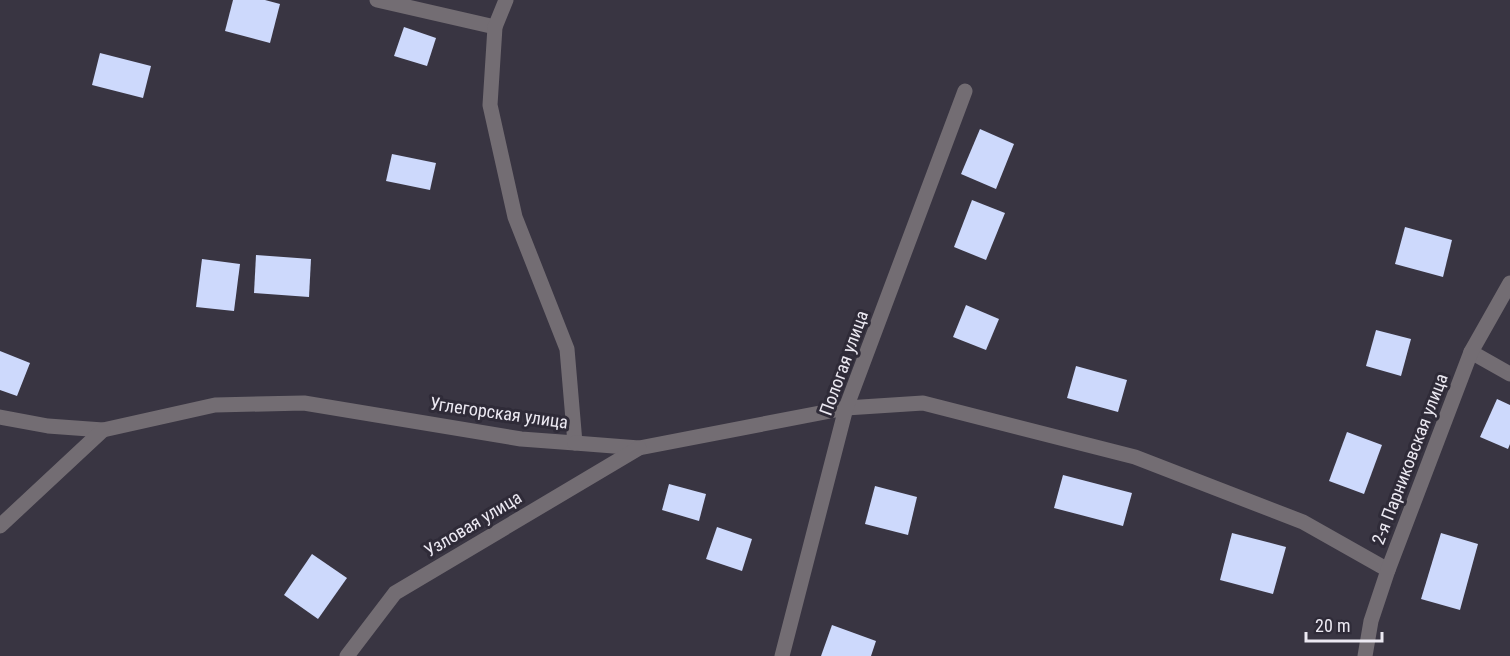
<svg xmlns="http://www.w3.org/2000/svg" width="1510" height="656" font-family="'Roboto Condensed',sans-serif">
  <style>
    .building { fill: #cdd9fc }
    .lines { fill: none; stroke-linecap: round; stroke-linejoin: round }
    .minor { stroke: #736d73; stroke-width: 15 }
    .labels { text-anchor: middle; stroke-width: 6; stroke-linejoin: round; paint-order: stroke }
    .street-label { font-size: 18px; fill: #ece9f2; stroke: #2f2b38 }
  </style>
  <rect width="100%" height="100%" fill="#393542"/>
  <g class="building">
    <path d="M233 0H265L280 4 270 43 225 31Z"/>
    <path d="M404 27 436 38 427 66 394 56Z"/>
    <path d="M100 53 151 66 143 98 92 85Z"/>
    <path d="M980 129 1014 144 996 189 961 174Z"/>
    <path d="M392 154 436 163 430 190 386 181Z"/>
    <path d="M972 200 1005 213 986 260 954 247Z"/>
    <path d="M1405 227 1452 240 1443 277 1395 264Z"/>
    <path d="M256 255 311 259 309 297 254 293Z"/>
    <path d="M202 259 240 264 234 311 196 307Z"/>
    <path d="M966 305 999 319 986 350 953 337Z"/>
    <path d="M1376 330 1411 339 1401 376 1366 366Z"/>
    <path d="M0 351 30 363 17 396 0 390Z"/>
    <path d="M1076 366 1127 380 1118 412 1067 398Z"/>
    <path d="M1497 399 1510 405V444L1508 449 1480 437Z"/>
    <path d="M1347 432 1382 445 1364 494 1329 481Z"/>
    <path d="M1063 475 1132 493 1123 526 1054 508Z"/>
    <path d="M669 484 706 494 699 521 662 510Z"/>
    <path d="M875 486 917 497 908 535 865 524Z"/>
    <path d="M717 527 752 539 742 571 706 559Z"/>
    <path d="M1232 533 1286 547 1273 594 1220 580Z"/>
    <path d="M1441 533 1478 544 1460 610 1421 599Z"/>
    <path d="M312 554 347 578 318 619 284 595Z"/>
    <path d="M832 625 876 641 871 656H821Z"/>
  </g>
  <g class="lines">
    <g class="minor">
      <path d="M377 0 495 27"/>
      <path d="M1471 352 1510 374"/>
      <path d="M0 417 48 426 103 430 215 405 304 403 521 439 575 443 567 349 515 217 490 105 495 27 506 0"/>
      <path d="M575 443 639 448 846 408 923 403 1135 457 1303 522 1388 570"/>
      <path d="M0 526 103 430"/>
      <path d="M347 656 395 593 639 448"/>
      <path d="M782 656 846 408 965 91"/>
      <path d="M1365 656 1371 621 1388 570 1471 352 1510 283"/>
    </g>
  </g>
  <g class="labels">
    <g class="street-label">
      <text transform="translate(844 363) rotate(-70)" y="6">Пологая улица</text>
      <text transform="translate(499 413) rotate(8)" y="6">Углегорская улица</text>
      <text transform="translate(1410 459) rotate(-69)" y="6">2-я Парниковская улица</text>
      <text transform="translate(473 524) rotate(-31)" y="6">Узловая улица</text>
    </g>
  </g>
  <path d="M1306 632v9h76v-9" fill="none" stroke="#ece9f2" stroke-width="3"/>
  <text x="1315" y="632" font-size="18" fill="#ece9f2" stroke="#2f2b38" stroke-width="4.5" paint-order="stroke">20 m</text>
</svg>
